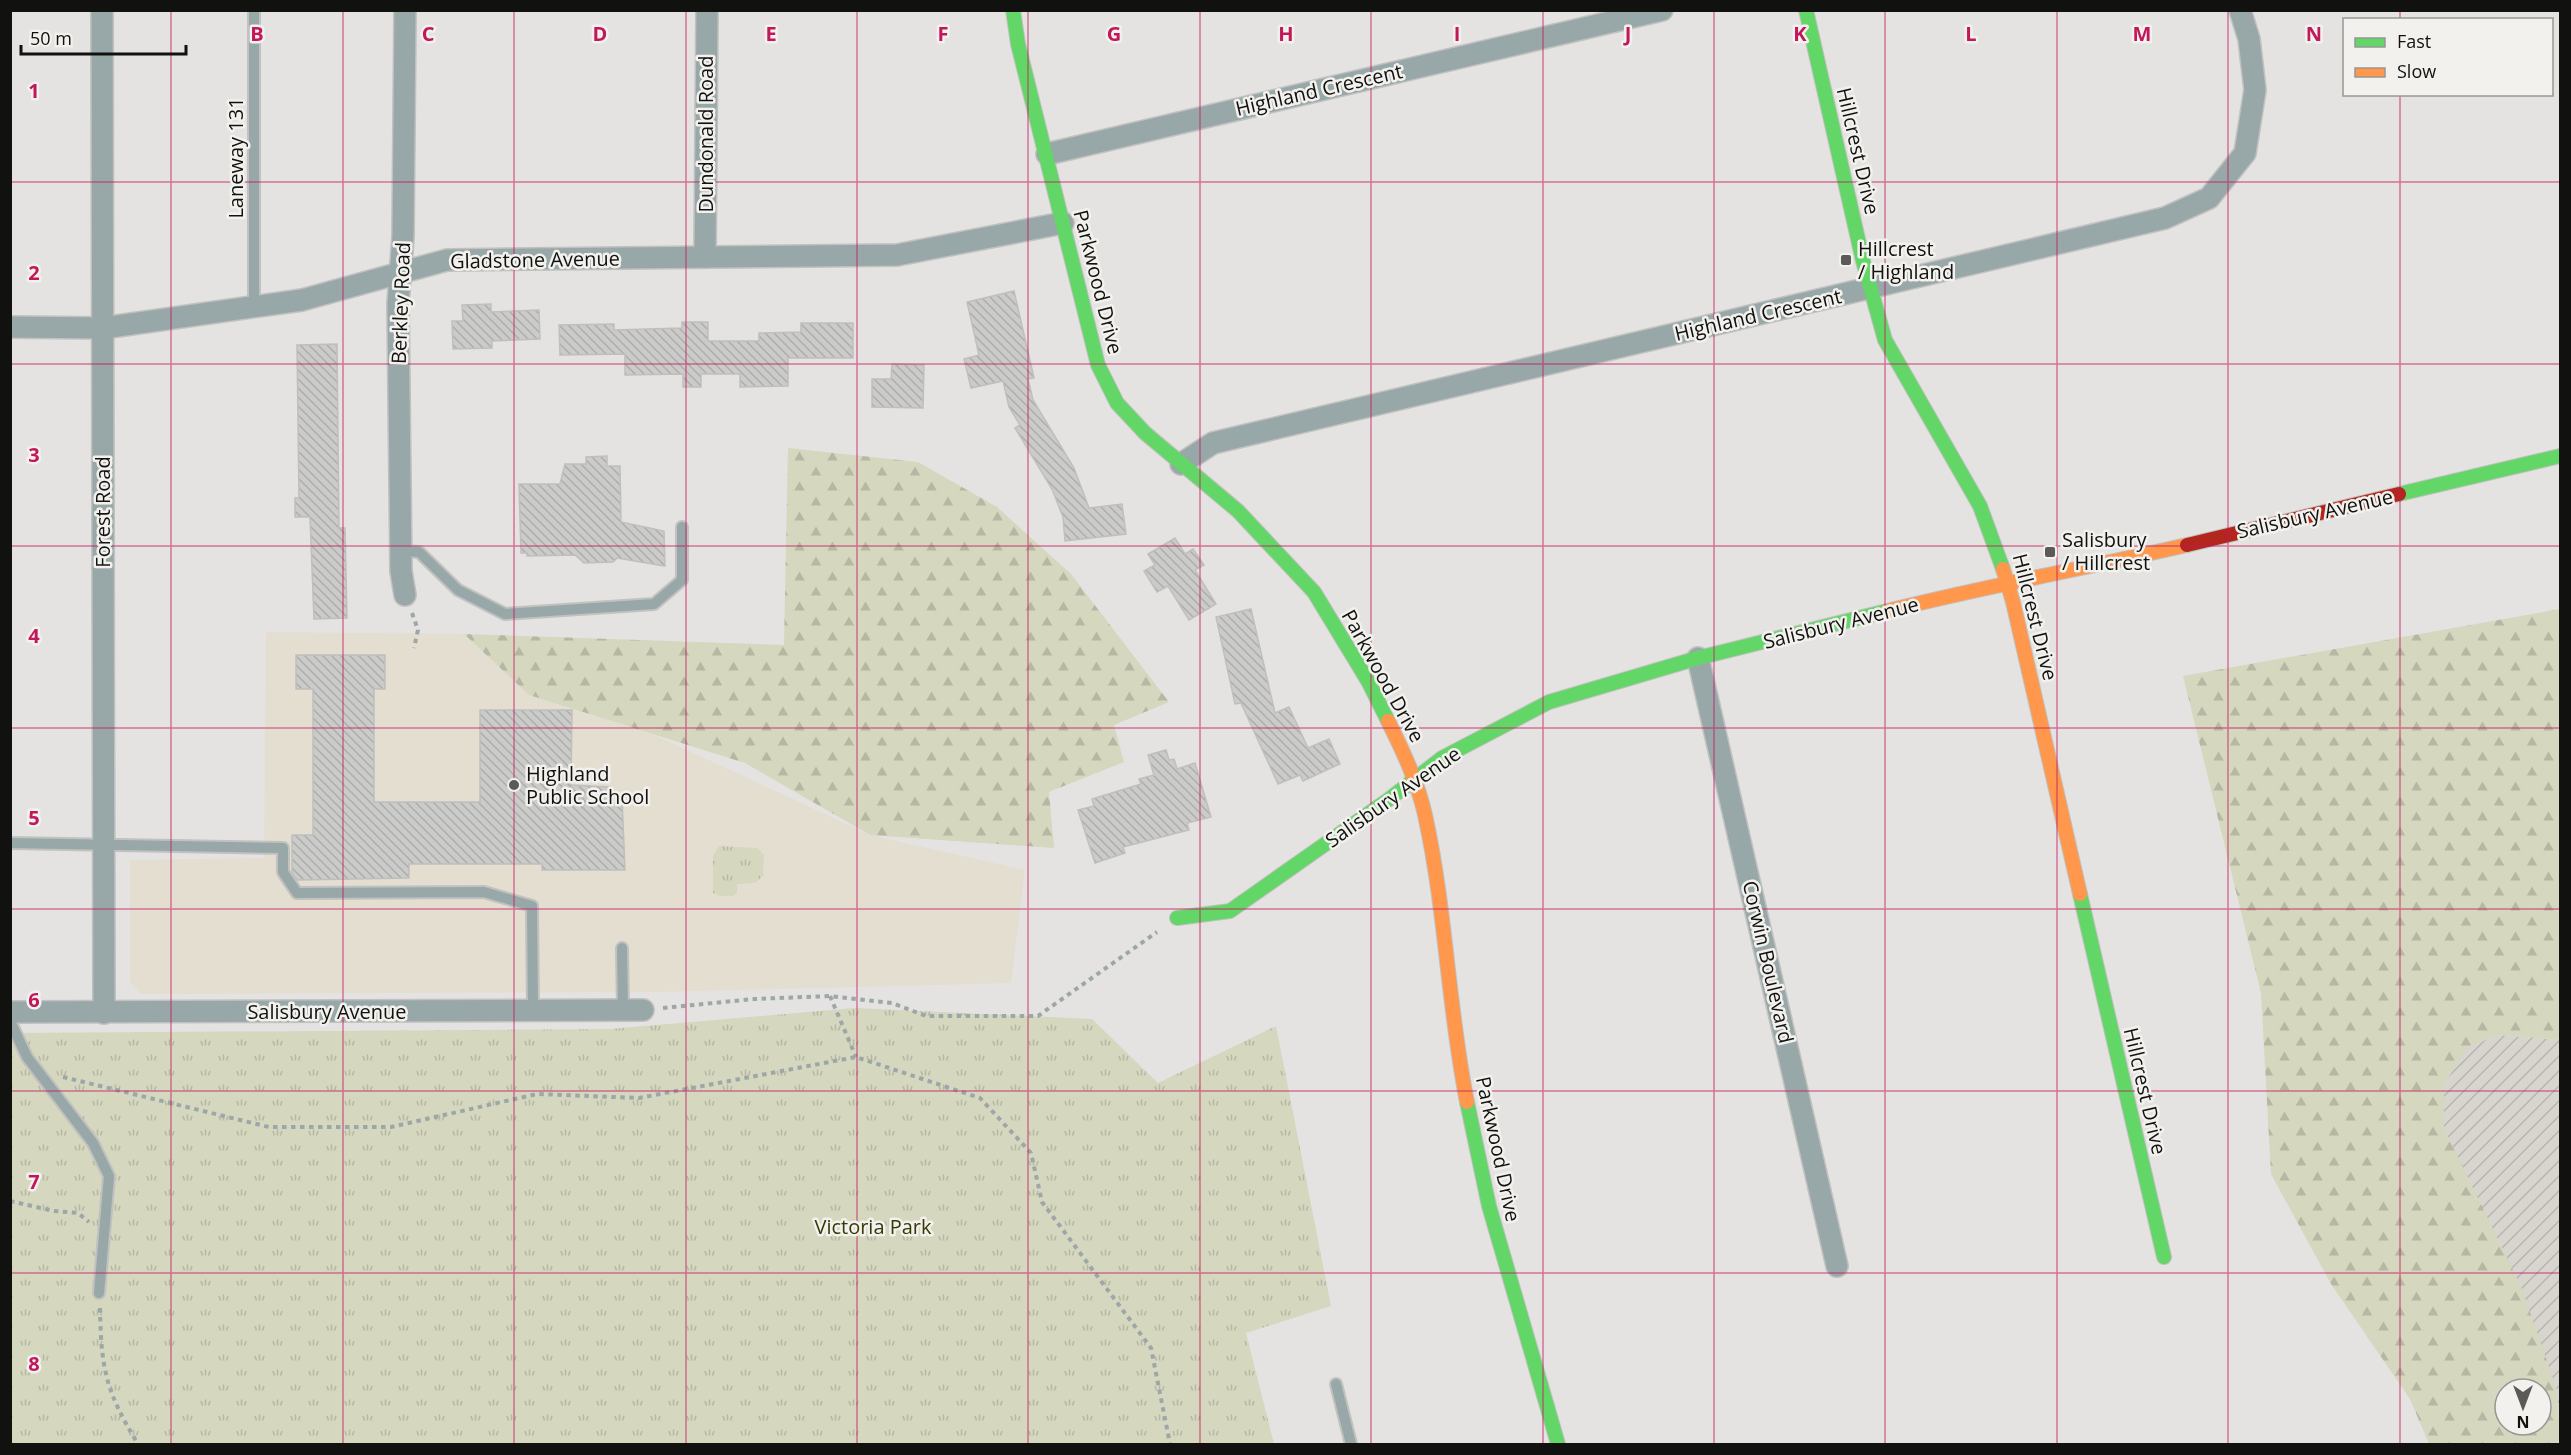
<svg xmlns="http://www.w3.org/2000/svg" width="2571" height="1455" font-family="'Open Sans',sans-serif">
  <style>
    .industrial { fill: url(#industrial-furrows) }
    .education { fill: #e4ded1 }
    .forest { fill: url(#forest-firs); fill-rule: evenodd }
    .park { fill: url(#park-tufts) }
    .building { fill: url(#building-back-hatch); stroke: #c0bfbe; stroke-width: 1.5 }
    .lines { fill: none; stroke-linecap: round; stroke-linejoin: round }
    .lane-casing { stroke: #c1c1c0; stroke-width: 14 }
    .street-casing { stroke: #c1c1c0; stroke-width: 24 }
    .fast-casing { stroke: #c1c1c0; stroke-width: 16 }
    .slow-casing { stroke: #c1c1c0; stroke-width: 16 }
    .jam-casing { stroke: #c1c1c0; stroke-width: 16 }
    .path { stroke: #9ea7a8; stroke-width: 4; stroke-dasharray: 4.5 4.5; stroke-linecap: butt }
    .lane { stroke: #98a7a8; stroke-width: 10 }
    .street { stroke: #98a7a8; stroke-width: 21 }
    .fast { stroke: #63d668; stroke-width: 14 }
    .slow { stroke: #ff974d; stroke-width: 14 }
    .jam { stroke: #b3261e; stroke-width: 14 }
    .grid { fill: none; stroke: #c2185b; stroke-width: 1.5; stroke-opacity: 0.55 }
    .poi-dot { fill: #5b5a58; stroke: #f2f1ed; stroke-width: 2 }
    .labels { text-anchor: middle; stroke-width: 5; stroke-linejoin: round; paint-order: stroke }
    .street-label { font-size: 20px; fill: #11110f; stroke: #f2f1ed }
    .poi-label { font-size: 20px; fill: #11110f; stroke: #f2f1ed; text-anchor: start }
    .park-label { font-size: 20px; fill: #383a05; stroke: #f2f1ed }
    .grid-label { font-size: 20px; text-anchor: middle; font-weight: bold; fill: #c2185b; stroke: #f2f1ed; stroke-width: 5; stroke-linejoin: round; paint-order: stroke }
  </style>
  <defs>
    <pattern id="industrial-furrows" width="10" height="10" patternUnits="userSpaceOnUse" patternTransform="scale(1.5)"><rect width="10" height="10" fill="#d8d4ce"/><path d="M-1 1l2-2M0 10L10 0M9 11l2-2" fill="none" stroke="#b8b5b0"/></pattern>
    <pattern id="forest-firs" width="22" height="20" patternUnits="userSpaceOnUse" patternTransform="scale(1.5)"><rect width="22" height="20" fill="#d5d7bf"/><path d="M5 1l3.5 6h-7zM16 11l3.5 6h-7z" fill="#b6b8a3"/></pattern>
    <pattern id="park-tufts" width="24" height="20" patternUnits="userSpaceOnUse" patternTransform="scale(1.5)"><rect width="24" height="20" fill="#d5d7bf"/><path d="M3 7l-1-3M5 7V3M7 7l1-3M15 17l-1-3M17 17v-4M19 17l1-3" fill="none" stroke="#b6b8a3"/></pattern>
    <pattern id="building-back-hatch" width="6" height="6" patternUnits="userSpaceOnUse" patternTransform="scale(1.5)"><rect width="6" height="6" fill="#cbcbc9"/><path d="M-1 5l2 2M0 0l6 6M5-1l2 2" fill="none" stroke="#adadab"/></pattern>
  </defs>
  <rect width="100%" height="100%" fill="#e4e3e1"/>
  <path class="industrial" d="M2499 1035 2560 1040V1428L2556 1387 2444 1128V1085L2466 1047Z"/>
  <path class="education" d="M266 632 464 634 529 695 655 735 870 835 1025 870 1011 983 662 992 142 994 130 982V860L264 858Z"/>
  <g class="forest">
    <path d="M788 448 918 462 997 507 1071 574 1169 702 1114 725 1124 762 1049 792 1054 848 870 835 745 763 529 695 464 634 784 645Z"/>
    <path d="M2560 609V1040L2499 1035 2467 1047 2444 1085V1128L2522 1289 2556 1387 2560 1428 2558 1444H2429L2410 1399 2331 1284 2271 1174 2261 993 2183 676ZM2505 1389H2541V1425H2505Z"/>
  </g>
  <g class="park">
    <path d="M719 846 757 848 764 855 763 876 755 883 737 884V893L733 896H720L713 893V856Z"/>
    <path d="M854 1008 1092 1019 1158 1083 1276 1026 1331 1306 1246 1333 1274 1444H11V1033L610 1029Z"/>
  </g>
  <g class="building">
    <path d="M1014 291 1034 378 1028 379 1033 400 1074 468 1089 508 1122 504 1126 534 1065 541 1063 517 1052 489 1015 428 1020 425 1009 407 1003 381 971 388 964 359 979 355 967 302Z"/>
    <path d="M491 304V312L539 310 540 339 492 341V348L453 349 452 321H463L462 305Z"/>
    <path d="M682 322H708V341H759V333L801 332V323H853V358H788V386L740 387V374H701V387H683V374L625 375V354L560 355 559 325 614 324V330L682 328Z"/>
    <path d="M337 344 339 528H345L347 618 314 619 310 517H295V498H299L297 345Z"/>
    <path d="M892 364 924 365 923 408 872 407V379H891Z"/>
    <path d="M607 456V466H620L621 522 664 531 665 566 617 558 613 562 584 563 575 555 527 556V553H521L519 484H560L565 464H586V457Z"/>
    <path d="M1175 538 1185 554 1193 549 1204 565 1195 570 1216 604 1189 620 1168 586 1157 592 1144 571 1155 565 1148 554Z"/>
    <path d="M1251 609 1275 713 1289 707 1308 748 1329 739 1340 764 1303 781 1300 775 1278 784 1241 703 1235 704 1216 617Z"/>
    <path d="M296 655H385V689H374V802H480V710H572L571 785 610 787 622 798 625 870H542V864H409V878L297 880 292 873V835H313V689H296Z"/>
    <path d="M1166 750 1169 760 1174 759 1177 769 1195 763 1211 817 1187 823 1189 830 1123 847 1125 853 1095 863 1078 810 1094 806 1092 799 1141 784 1139 779 1154 775 1148 755Z"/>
  </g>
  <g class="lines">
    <defs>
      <g id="lane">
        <path d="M254 10V306"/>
        <path d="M401 551 419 552 458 590 505 614 654 604 682 580V527"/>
        <path d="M10 843 283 848V872L297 893 484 892 532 906 533 1011"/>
        <path d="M622 948 623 1011"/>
        <path d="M10 1021 27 1057 93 1143 109 1176 99 1293"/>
        <path d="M1336 1384 1351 1444"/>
      </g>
      <g id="street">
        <path d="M102 10 104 1013"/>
        <path d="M405 10 403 236 398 304 401 571 405 595"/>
        <path d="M1047 154 1662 10"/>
        <path d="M705 257 707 10"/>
        <path d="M10 327 103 328 302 300 447 260 897 255 1063 223"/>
        <path d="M1181 464 1213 443 2165 218 2209 198 2245 153 2255 90 2249 39 2240 10"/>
        <path d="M1698 658 1837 1266"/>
        <path d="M10 1012 643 1010"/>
      </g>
      <g id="fast">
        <path d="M1013 10 1018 44 1098 365 1117 403 1145 433 1238 511 1314 592 1368 681 1388 721"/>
        <path d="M1806 10 1863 261 1885 340 1980 506 2003 569"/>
        <path d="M2399 494 2560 456"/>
        <path d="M2080 894 2164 1257"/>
        <path d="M1177 918 1230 911 1388 800 1442 758 1549 702 1698 658 1887 611"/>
        <path d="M1467 1102 1489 1206 1558 1444"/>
      </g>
      <g id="slow">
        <path d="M2003 569 2013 602 2080 894"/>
        <path d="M1887 611C1986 586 2087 568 2187 545"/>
        <path d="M1388 721C1403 751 1418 783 1425 815 1446 910 1448 1008 1467 1102"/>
      </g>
      <path id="jam" d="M2187 545 2399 494"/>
    </defs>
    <use href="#lane" class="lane-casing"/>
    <use href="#street" class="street-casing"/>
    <use href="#fast" class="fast-casing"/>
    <use href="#slow" class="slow-casing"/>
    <use href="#jam" class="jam-casing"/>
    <g class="path">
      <path d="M412 613 418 630 414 648"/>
      <path d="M830 996 856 1057"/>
      <path d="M663 1008 754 999 830 996 892 1003 926 1016H1038L1157 932"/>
      <path d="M63 1077 269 1127H391L537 1094 639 1098 856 1057 980 1098 1031 1153 1042 1202 1151 1348 1170 1444"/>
      <path d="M10 1201 54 1211 78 1213 89 1222"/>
      <path d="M100 1308C101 1369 106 1392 138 1444"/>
    </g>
    <use href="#lane" class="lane"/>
    <use href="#street" class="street"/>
    <use href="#fast" class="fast"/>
    <use href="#slow" class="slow"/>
    <use href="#jam" class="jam"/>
  </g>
  <path class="grid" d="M171 10V1444M343 10V1444M514 10V1444M686 10V1444M857 10V1444M1028 10V1444M1200 10V1444M1371 10V1444M1543 10V1444M1714 10V1444M1885 10V1444M2057 10V1444M2228 10V1444M2400 10V20M2400 94V1444M10 182H2560M10 364H2560M10 546H2560M10 728H2560M10 909H2560M10 1091H2560M10 1273H2560"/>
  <g class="poi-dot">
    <rect x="1840" y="254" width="12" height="12" rx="3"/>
    <rect x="2044" y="546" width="12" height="12" rx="3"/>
    <circle cx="514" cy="785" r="6"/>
  </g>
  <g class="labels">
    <g class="street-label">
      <text transform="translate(1319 90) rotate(-13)" y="7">Highland Crescent</text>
      <text transform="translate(706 134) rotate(-90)" y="7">Dundonald Road</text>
      <text transform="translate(1858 151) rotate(77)" y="7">Hillcrest Drive</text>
      <text transform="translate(236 158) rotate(-90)" y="7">Laneway 131</text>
      <text transform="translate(535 260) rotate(-1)" y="7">Gladstone Avenue</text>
      <text transform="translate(1098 282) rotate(76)" y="7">Parkwood Drive</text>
      <text transform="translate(401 303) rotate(-88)" y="7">Berkley Road</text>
      <text transform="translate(1758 315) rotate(-13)" y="7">Highland Crescent</text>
      <text transform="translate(103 512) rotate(-90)" y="7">Forest Road</text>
      <text transform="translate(2315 514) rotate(-13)" y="7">Salisbury Avenue</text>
      <text transform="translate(2035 617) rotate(76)" y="7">Hillcrest Drive</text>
      <text transform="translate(1841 623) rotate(-14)" y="7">Salisbury Avenue</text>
      <text transform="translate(1383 676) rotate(61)" y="7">Parkwood Drive</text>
      <text transform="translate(1393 797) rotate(-35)" y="7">Salisbury Avenue</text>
      <text transform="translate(1768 962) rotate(77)" y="7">Corwin Boulevard</text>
      <text x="327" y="1019">Salisbury Avenue</text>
      <text transform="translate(2145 1091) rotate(77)" y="7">Hillcrest Drive</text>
      <text transform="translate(1498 1149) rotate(78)" y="7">Parkwood Drive</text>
    </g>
    <g class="poi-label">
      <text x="1858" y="256">Hillcrest<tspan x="1858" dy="23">/ Highland</tspan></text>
      <text x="2062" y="547">Salisbury<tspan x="2062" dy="23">/ Hillcrest</tspan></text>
      <text x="526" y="781">Highland<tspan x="526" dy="23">Public School</tspan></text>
    </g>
    <g class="park-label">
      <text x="873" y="1234">Victoria Park</text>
    </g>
  </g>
  <g class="grid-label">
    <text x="257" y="41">B</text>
    <text x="428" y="41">C</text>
    <text x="600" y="41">D</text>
    <text x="771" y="41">E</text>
    <text x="943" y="41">F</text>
    <text x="1114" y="41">G</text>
    <text x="1286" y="41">H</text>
    <text x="1457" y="41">I</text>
    <text x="1628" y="41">J</text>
    <text x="1800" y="41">K</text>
    <text x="1971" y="41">L</text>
    <text x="2142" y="41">M</text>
    <text x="2314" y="41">N</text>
    <text x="34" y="98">1</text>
    <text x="34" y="280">2</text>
    <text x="34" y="462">3</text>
    <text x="34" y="643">4</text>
    <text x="34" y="825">5</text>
    <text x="34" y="1007">6</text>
    <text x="34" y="1189">7</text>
    <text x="34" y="1371">8</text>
  </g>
  <rect width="2571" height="1455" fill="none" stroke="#11110f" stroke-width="24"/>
  <rect x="2343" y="18" width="210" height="78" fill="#f2f1ed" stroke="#989794" stroke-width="1.5"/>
  <rect x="2355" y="38" width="30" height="9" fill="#63d668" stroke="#989794" stroke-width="1.5"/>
  <text x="2397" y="48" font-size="18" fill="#11110f">Fast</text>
  <rect x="2355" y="68" width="30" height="9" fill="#ff974d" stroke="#989794" stroke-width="1.5"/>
  <text x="2397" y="78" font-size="18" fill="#11110f">Slow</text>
  <g transform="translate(2523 1407) rotate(180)"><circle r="28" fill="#f2f1ed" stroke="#989794" stroke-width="1.5"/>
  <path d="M0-4.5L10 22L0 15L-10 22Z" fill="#5b5a58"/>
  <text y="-9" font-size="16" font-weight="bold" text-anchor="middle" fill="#11110f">N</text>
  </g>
  <path d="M21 45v9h165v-9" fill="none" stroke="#11110f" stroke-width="3"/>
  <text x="30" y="45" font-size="18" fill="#11110f" stroke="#f2f1ed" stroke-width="4.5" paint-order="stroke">50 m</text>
</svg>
